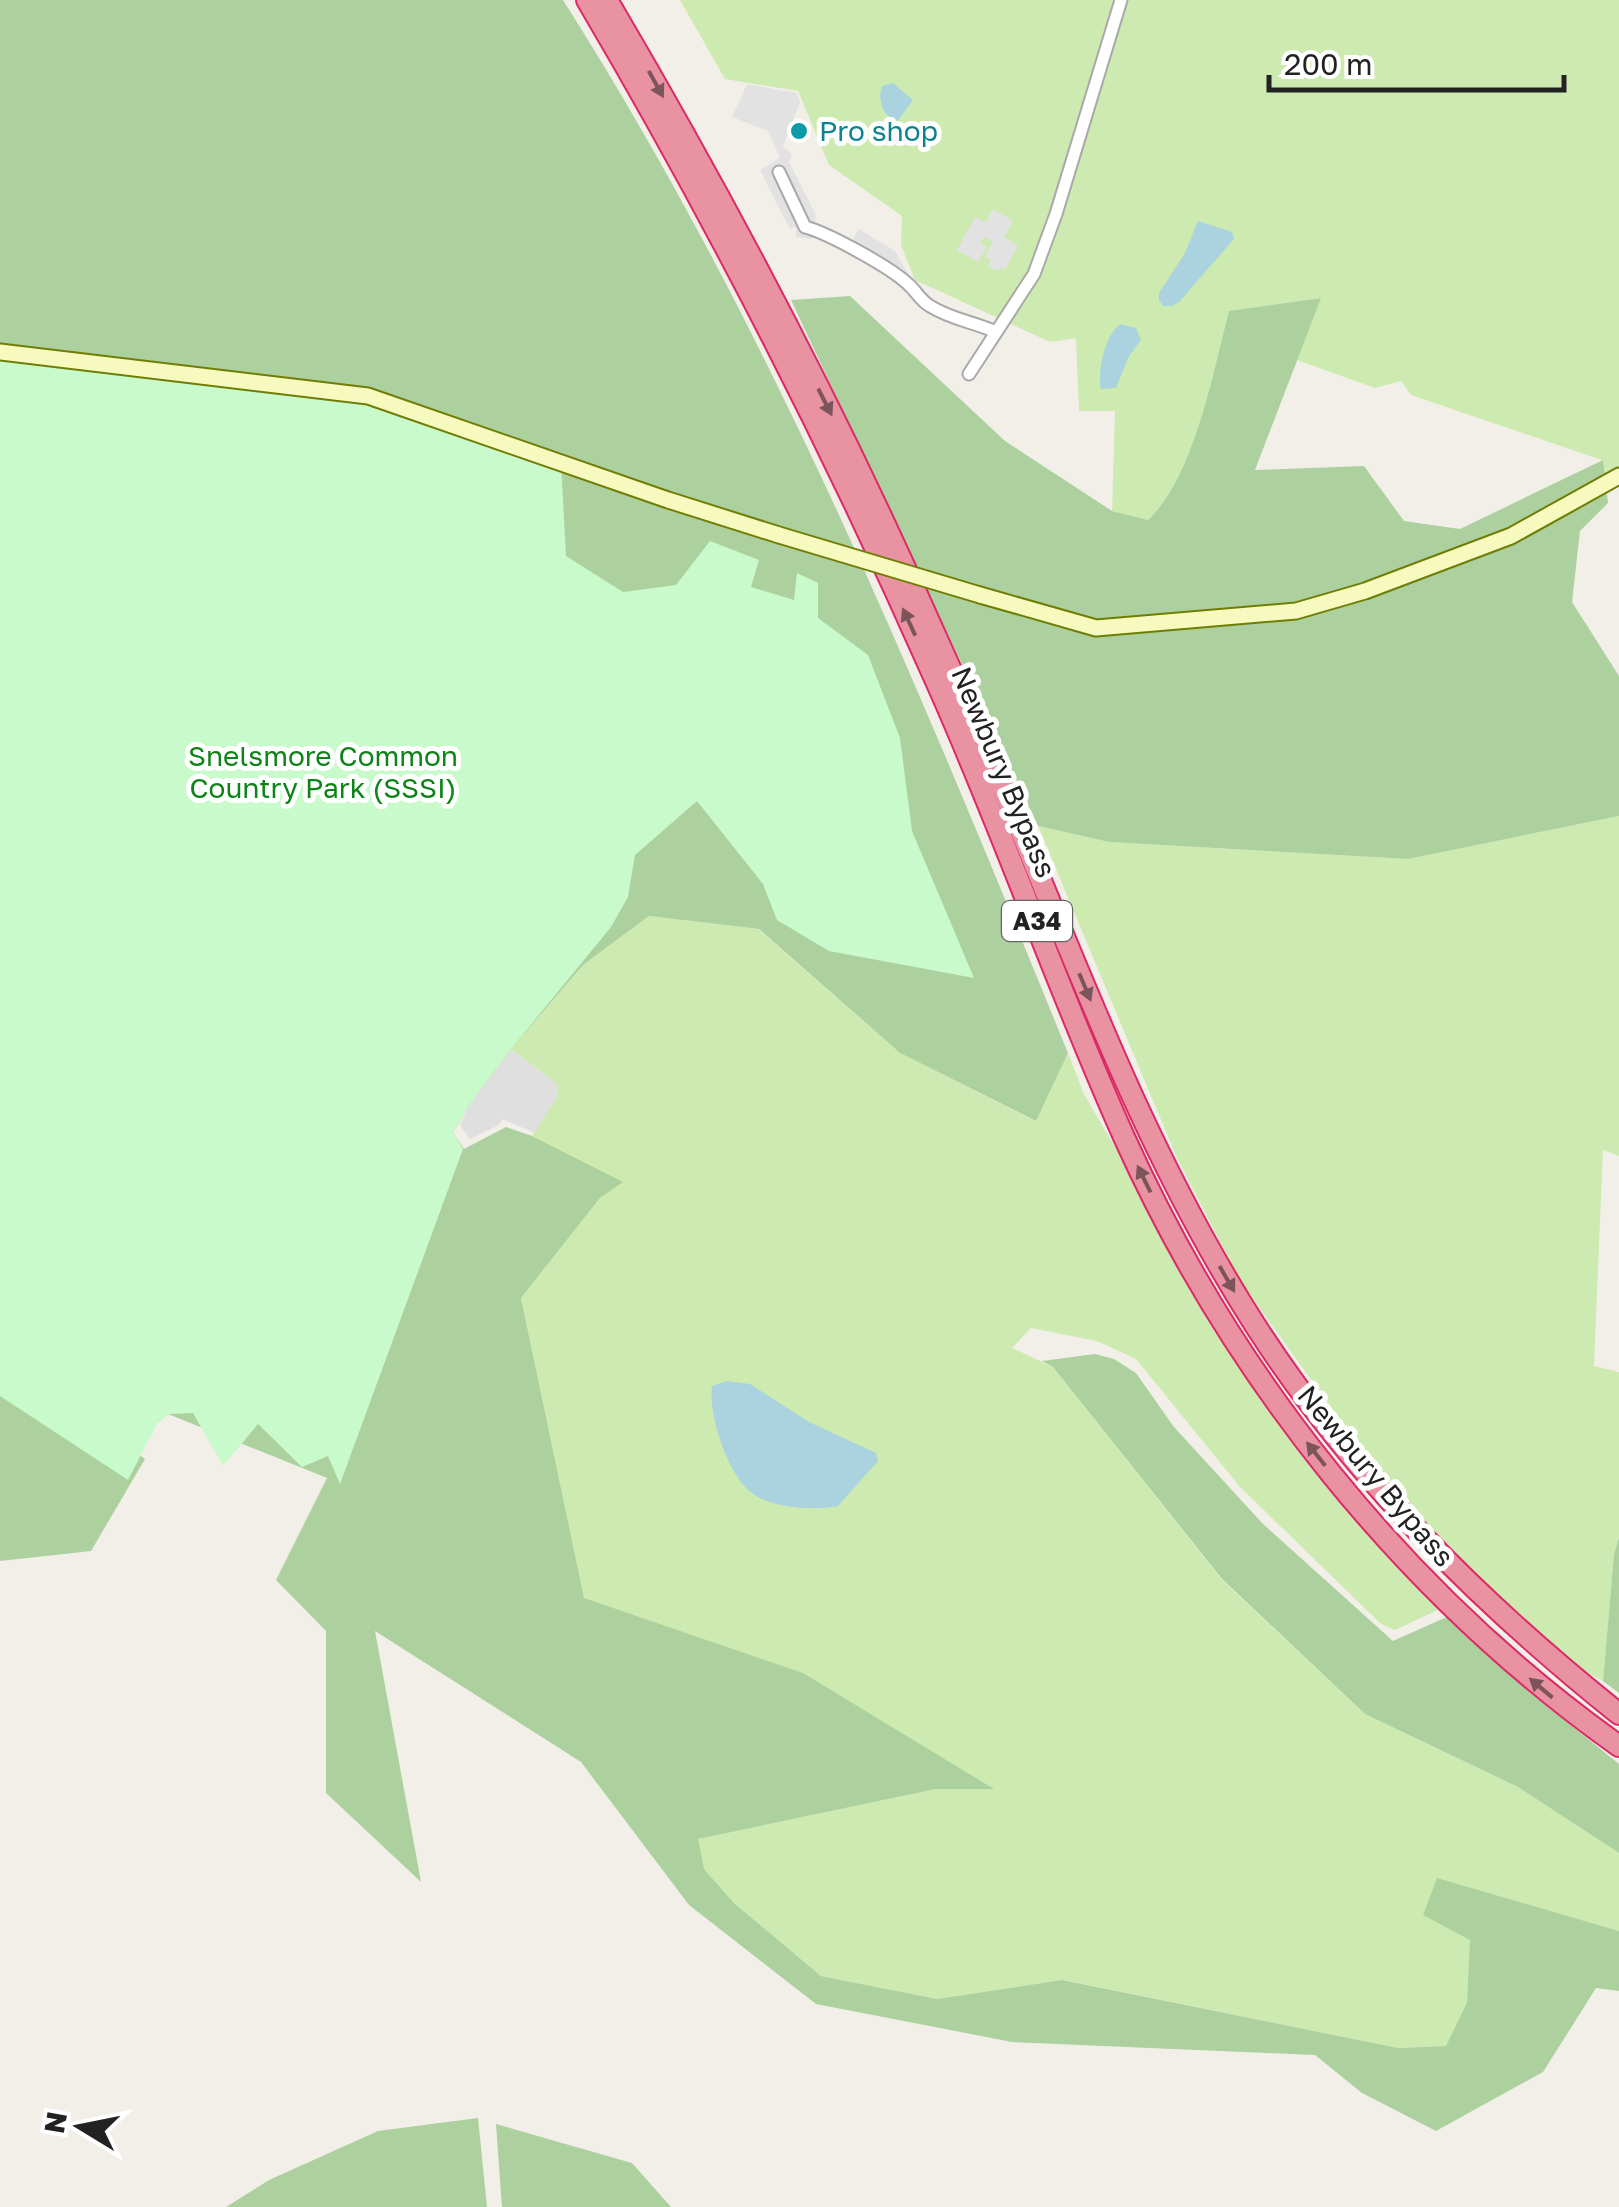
<svg xmlns="http://www.w3.org/2000/svg" width="1619" height="2207" font-family="'Golos Text',sans-serif">
  <style>
    .residential { fill: #e0dfdf }
    .grass { fill: #cdebb0 }
    .forest { fill: #add19e }
    .park { fill: #c8facc }
    .parking { fill: #e2e2e2 }
    .water { fill: #aad3df }
    .lines { fill: none; stroke-linecap: round; stroke-linejoin: round }
    .street-casing { stroke: #a9a9a9; stroke-width: 15 }
    .secondary-casing { stroke: #707d05; stroke-width: 19 }
    .highway-casing { stroke: #dc2a67; stroke-width: 24 }
    .street { stroke: #fff; stroke-width: 11 }
    .secondary { stroke: #f7fabf; stroke-width: 15 }
    .highway { stroke: #e892a2; stroke-width: 20 }
    .secondary-bridge-casing { stroke: #707d05; stroke-width: 19; stroke-linecap: butt }
    .secondary-bridge { stroke: #f7fabf; stroke-width: 15 }
    .oneway { fill: #7b545c }
    .culture-dot { fill: #0f9aa8; stroke: #fff; stroke-width: 4 }
    .labels { text-anchor: middle; stroke-width: 10; stroke-linejoin: round; paint-order: stroke }
    .shield { fill: #fff; stroke: #646464; stroke-width: 2.5 }
    .shield-label { font-size: 25px; font-weight: bold; fill: #222 }
    .culture-label { font-size: 28px; fill: #0d838f; stroke: #fff; text-anchor: start }
    .park-label { font-size: 28px; fill: #0c8416; stroke: #fff }
    .street-label { font-size: 28px; fill: #222; stroke: #fff }
  </style>
  <rect width="100%" height="100%" fill="#f2efe9"/>
  <path class="residential" d="M511 1049 557 1084 558 1096 535 1133 502 1119 499 1125 470 1139 460 1125 469 1105Z"/>
  <g class="grass">
    <path d="M680 0H1619V476L1603 483 1602 460 1411 395 1401 381 1375 388 1297 360 1320 298 1229 312C1213 372 1194 477 1148 520L1112 511 1115 411H1079L1076 338 1050 342 915 280 901 245 902 216 829 165 798 91 725 79Z"/>
    <path d="M1619 816V1156L1603 1150 1594 1366 1619 1372V1537L1614 1554 1603 1681 1582 1670 1489 1586 1381 1477 1241 1282 1177 1158 1038 826 1109 842 1408 859Z"/>
    <path d="M649 916 758 929 900 1053 1035 1121 1068 1053 1084 1094 1129 1171 1200 1308 1293 1443 1442 1608 1395 1630 1381 1624 1240 1487 1136 1359 1097 1341 1031 1328 1012 1348 1053 1367 1222 1580 1365 1714 1518 1787 1619 1853V1931L1437 1879 1471 1940 1467 2002 1446 2046 1398 2048 1063 1980 937 1999 821 1976 735 1904 704 1869 697 1839 936 1789 992 1788 584 1599 521 1298 600 1198 622 1182 532 1136 558 1096 557 1084 511 1049 583 965Z"/>
  </g>
  <g class="forest">
    <path d="M0 0H563C773 330 921 693 1068 1053L1036 1121 900 1053 759 929 649 916 583 965 511 1049 469 1105 453 1133 464 1149 506 1127 532 1136 623 1182 600 1198 521 1298 584 1598 803 1673 994 1789H936L698 1839 704 1869 735 1904 821 1976 937 1999 1062 1980 1398 2048 1446 2046 1467 2002 1470 1940 1423 1915 1437 1878 1619 1931V1991L1596 1988 1543 2072 1436 2131 1362 2093 1315 2055 1012 2042 816 2004 689 1905 581 1762 375 1631 421 1882 326 1793V1631L276 1580 327 1478 168 1414 145 1433 0 457Z"/>
    <path d="M850 296 1005 441 1112 511 1148 520C1194 477 1213 372 1229 311L1321 298 1255 470 1364 466 1404 521 1460 529 1603 460 1608 503 1580 531 1572 602 1619 676V816L1408 859 1109 842 1038 826 791 300Z"/>
    <path d="M0 1354 145 1459 91 1551 0 1561Z"/>
    <path d="M1095 1354 1114 1359 1136 1373 1174 1427 1263 1524 1393 1641 1449 1616 1513 1678 1619 1764V1853L1518 1787 1365 1714 1222 1579 1053 1367 1042 1361Z"/>
    <path d="M1619 1537V1693L1603 1681 1614 1554Z"/>
    <path d="M478 2118 487 2207H226L269 2180 378 2131Z"/>
    <path d="M496 2124 632 2163 671 2207H502Z"/>
  </g>
  <path class="park" d="M0 352 340 391 561 463 566 556 623 592 676 585 710 541 759 560 751 587 794 600 797 573 818 583V618L868 655 900 738 912 831 974 978 829 951 777 920 763 884 697 801 635 855 628 897 611 927 511 1049 469 1105 453 1133 463 1149 340 1484 328 1456 302 1467 258 1424 223 1466 193 1413 168 1414 158 1422 128 1480 0 1396Z"/>
  <g class="parking">
    <path d="M747 84 797 93 800 102 783 147 792 154 789 162 816 215 813 239 796 237V227L790 229 760 170 780 158 768 131 732 117Z"/>
    <path d="M993 209 1013 221 1004 237 1018 246 1005 269 1001 267 998 271 988 266 991 260 985 256 993 242 985 237 980 243 987 247 978 262 957 250 975 217 986 222Z"/>
    <path d="M859 229 895 251 910 277 902 283 848 250Z"/>
  </g>
  <g class="water">
    <path d="M893 83 913 100 898 121C883 118 877 99 882 86Z"/>
    <path d="M1198 221 1232 232 1234 239 1179 302 1172 306H1163L1159 300V293L1185 253Z"/>
    <path d="M1120 324 1136 328 1141 340 1129 356 1116 388 1101 389C1097 371 1105 335 1120 324Z"/>
    <path d="M727 1381 750 1384 809 1422 876 1453 878 1461 838 1506C814 1511 773 1508 753 1494 728 1476 708 1415 712 1386Z"/>
  </g>
  <g class="lines">
    <defs>
      <g id="street">
        <path d="M779 172 805 227C828 233 890 267 908 284 916 291 921 301 930 306 950 319 974 322 996 332"/>
        <path d="M969 374 1034 274 1056 214 1121 0"/>
      </g>
      <g id="secondary">
        <path d="M0 352 368 396 668 500 779 535"/>
        <path d="M980 595 1096 628 1296 611 1365 591 1511 536 1619 476"/>
      </g>
      <g id="highway">
        <path d="M587 0C716 219 832 446 935 679 1003 830 1056 986 1124 1137 1232 1377 1404 1593 1619 1746"/>
        <path d="M607 0C725 200 834 407 928 619 963 696 997 773 1029 851 1095 1013 1160 1177 1255 1325 1352 1476 1479 1602 1619 1714"/>
      </g>
    </defs>
    <use href="#street" class="street-casing"/>
    <use href="#secondary" class="secondary-casing"/>
    <use href="#highway" class="highway-casing"/>
    <use href="#street" class="street"/>
    <use href="#secondary" class="secondary"/>
    <use href="#highway" class="highway"/>
    <defs>
      <path id="secondary-bridge" d="M779 535 980 595"/>
    </defs>
    <use href="#secondary-bridge" class="secondary-bridge-casing"/>
    <use href="#secondary-bridge" class="secondary-bridge"/>
  </g>
  <defs><path id="oneway-solid" d="M-6-.8H1V-3.2L6.5 0L1 3.2V.8H-6Z" transform="scale(2.5)"/></defs>
  <g class="oneway">
    <use href="#oneway-solid" transform="translate(656 84) rotate(61)"/>
    <use href="#oneway-solid" transform="translate(825 402) rotate(63)"/>
    <use href="#oneway-solid" transform="translate(909 622) rotate(-115)"/>
    <use href="#oneway-solid" transform="translate(1085 987) rotate(67)"/>
    <use href="#oneway-solid" transform="translate(1144 1179) rotate(-116)"/>
    <use href="#oneway-solid" transform="translate(1227 1279) rotate(60)"/>
    <use href="#oneway-solid" transform="translate(1316 1454) rotate(-128)"/>
    <use href="#oneway-solid" transform="translate(1541 1688) rotate(-140)"/>
  </g>
  <circle class="culture-dot" cx="799" cy="131" r="10"/>
  <g class="labels">
    <rect class="shield" x="1002" y="901" width="70" height="40" rx="8"/>
    <g class="shield-label">
      <text x="1037" y="930">A34</text>
    </g>
    <g class="culture-label">
      <text x="819" y="141">Pro shop</text>
    </g>
    <g class="park-label">
      <text x="323" y="766">Snelsmore Common<tspan x="323" dy="32">Country Park (SSSI)</tspan></text>
    </g>
    <g class="street-label">
      <text transform="translate(1004 772) rotate(67)" y="10">Newbury Bypass</text>
      <text transform="translate(1376 1476) rotate(50)" y="10">Newbury Bypass</text>
    </g>
  </g>
  <g transform="translate(80 2127) rotate(280)" stroke="#ffffff" stroke-width="8" paint-order="stroke">
  <path d="M0-8L18 38L0 25L-18 38Z" fill="#222222"/>
  <text y="-15" font-size="28" font-weight="bold" text-anchor="middle" fill="#222222">N</text>
  </g>
  <path d="M1269 75v15h295v-15" fill="none" stroke="#222222" stroke-width="5"/>
  <text x="1284" y="75" font-size="30" fill="#222222" stroke="#ffffff" stroke-width="8" paint-order="stroke">200 m</text>
</svg>
